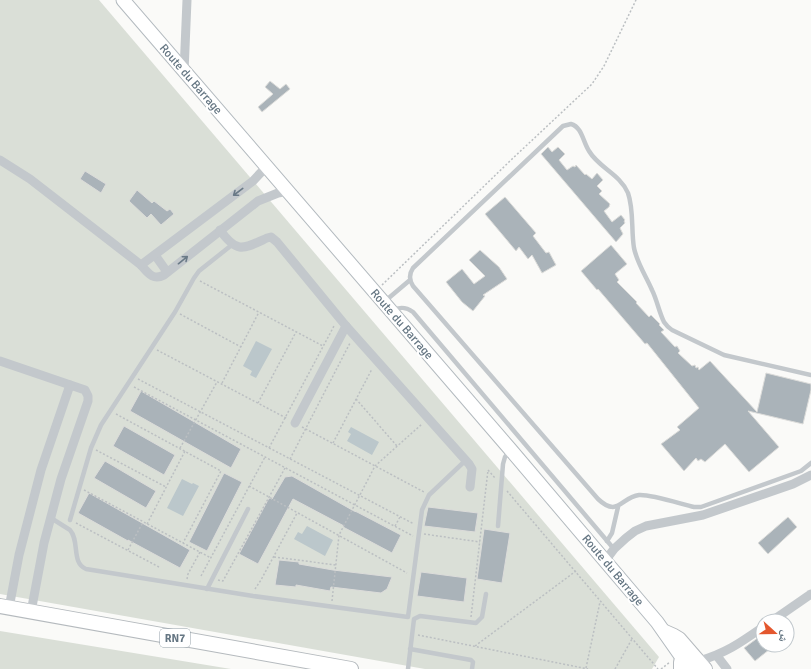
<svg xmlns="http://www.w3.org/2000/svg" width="811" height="669" font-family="Signika,'Noto Naskh Arabic',sans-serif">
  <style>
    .green { fill: #dadfd7 }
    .water { fill: #bbc7cb }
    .building { fill: #aab3b9; stroke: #dcdcda }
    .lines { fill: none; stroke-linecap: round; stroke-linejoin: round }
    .secondary-casing { stroke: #b3babf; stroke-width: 15 }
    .primary-casing { stroke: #b5babe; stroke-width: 16 }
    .path { stroke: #bbbfc2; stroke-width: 1.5; stroke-dasharray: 2 2; stroke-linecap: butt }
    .service { stroke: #c3c8cc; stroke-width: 4.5 }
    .minor { stroke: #c3c8cc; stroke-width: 9 }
    .secondary { stroke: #fff; stroke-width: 13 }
    .primary { stroke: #fff; stroke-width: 14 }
    .oneway { stroke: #6a7a87 }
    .labels { text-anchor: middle; stroke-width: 4; stroke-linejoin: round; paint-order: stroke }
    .shield { fill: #fff; stroke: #939fa8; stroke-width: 1 }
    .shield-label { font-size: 11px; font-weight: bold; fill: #657683 }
    .street-label { font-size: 12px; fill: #657683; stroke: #fff }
  </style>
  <rect width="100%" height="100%" fill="#fafaf8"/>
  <g class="green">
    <path d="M0 0H99L659 657 652 669H425L0 594Z"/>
    <path d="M0 631 231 669H0Z"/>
  </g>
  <g class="water">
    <path d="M256 341 272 349 256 378 250 375 252 371 243 366Z"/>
    <path d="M351 427 379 442 372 455 347 441 351 434 348 432Z"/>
    <path d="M182 479 192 484 193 483 199 486 183 516 167 508Z"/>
    <path d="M307 526 333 540 325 556 294 539 298 532 302 534Z"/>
  </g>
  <g class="building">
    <path d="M270 81 280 89 286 84 290 89 262 112 258 107 273 94 265 87Z"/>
    <path d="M548 147 552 152 558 147 565 154 559 160 567 170 573 166 575 167 576 165 585 175 586 174 592 179 597 173 603 180 597 186 602 191 599 194 610 204 609 207 604 211 612 222 621 215 625 220 624 221 625 223 620 228 623 234 616 242 541 154Z"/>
    <path d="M85 171 106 184 101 193 80 179Z"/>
    <path d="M137 190 152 203 154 201 167 211 170 209 174 214 161 225 151 214 147 218 129 201Z"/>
    <path d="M505 197 536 233 533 236 546 253 549 252 556 265 542 273 532 255 528 259 519 247 516 251 485 214Z"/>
    <path d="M611 245 627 264 615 274 619 280 617 282 637 302 636 303 649 317 651 315 660 324 659 325 664 330 661 332 675 347 677 346 680 351 678 353 692 366 695 365 696 368 698 367 699 370 710 361 757 412 766 373 811 384V390L803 424 748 411 779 447 749 472 725 444 705 462 701 459 698 461 696 458 684 471 661 444 680 430 677 427 699 408 647 343 645 344 598 289 597 290 581 271Z"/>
    <path d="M480 250 499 267 507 279 483 295 485 296 473 311 462 302 446 282 462 269 474 284 485 276 469 260Z"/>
    <path d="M141 391 241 449 231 468 130 411Z"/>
    <path d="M124 426 175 455 164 475 113 446Z"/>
    <path d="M105 461 156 491 146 508 94 478Z"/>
    <path d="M224 473 242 482 207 551 189 542Z"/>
    <path d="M292 476 354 511 357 512 401 535 392 553 343 527 344 526 293 499 258 564 239 554 269 498 272 499 285 477Z"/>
    <path d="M89 493 190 550 180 568 128 540V541L78 513Z"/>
    <path d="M428 507 478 513 475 532 424 526Z"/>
    <path d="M788 517 797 527 768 554 758 543Z"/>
    <path d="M484 529 510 533 502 583 477 579Z"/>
    <path d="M279 560 299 562V564L333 570 392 577 387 589 381 593 331 587 330 591 296 585V587L275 585Z"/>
    <path d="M421 572 467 578 464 602 417 596Z"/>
    <path d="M763 634V645H775L755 661 744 648Z"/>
  </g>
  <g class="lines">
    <defs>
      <path id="secondary" d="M123 0 510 449 657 622 690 669"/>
      <g id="primary">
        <path d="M0 606 351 669"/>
        <path d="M665 632 674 636 679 639 705 669"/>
        <path d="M681 669V662"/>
      </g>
    </defs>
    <use href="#secondary" class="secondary-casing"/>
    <use href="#primary" class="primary-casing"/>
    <g class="path">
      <path d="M200 281 323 346"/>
      <path d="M382 285 511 160 592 84 604 66 636 0"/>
      <path d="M180 314 241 347"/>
      <path d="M157 350 288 419"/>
      <path d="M138 379 414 524"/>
      <path d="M222 383 259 312"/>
      <path d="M134 387 413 536"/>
      <path d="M356 399 397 446"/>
      <path d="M258 403 296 332"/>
      <path d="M116 414 221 471 183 543"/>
      <path d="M302 427 424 492"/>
      <path d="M333 443 372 369"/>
      <path d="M180 448 217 382"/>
      <path d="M269 448 334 326"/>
      <path d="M96 450 166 487"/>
      <path d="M290 459 350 343"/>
      <path d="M249 486 407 573"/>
      <path d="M84 490 211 558"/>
      <path d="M507 491 658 669"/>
      <path d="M76 523 159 567"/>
      <path d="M147 524 185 451"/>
      <path d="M395 526 400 517"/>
      <path d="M424 534 480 542"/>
      <path d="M128 550 143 522"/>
      <path d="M274 557 336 565"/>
      <path d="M201 576 265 457"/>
      <path d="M187 579 188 574 200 552"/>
      <path d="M218 580 223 581 285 468"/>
      <path d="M255 589 261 580 297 513"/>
      <path d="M332 601 339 535 375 466 422 424"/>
      <path d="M471 617 488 470 495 478"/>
      <path d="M418 635 588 669"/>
      <path d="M475 646 576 571"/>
      <path d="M586 668 600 602"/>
      <path d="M615 669 632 639"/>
      <path d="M661 669 670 662"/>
    </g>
    <g class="service">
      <path d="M384 302 410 280"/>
      <path d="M392 311C400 306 406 307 413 312L614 549"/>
      <path d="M811 375 724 355 672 330C669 328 666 325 664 322 659 312 657 300 652 290 646 276 637 263 634 248 631 230 634 210 628 193 620 174 599 168 589 151 583 142 582 127 571 124L563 126 413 268C409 274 409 280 413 286L598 499C618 518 621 497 639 495 651 494 681 504 694 507H701L801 471 811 463"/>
      <path d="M51 518 70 530C80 541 71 563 86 569L253 596 408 617 422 510 429 495 466 460"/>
      <path d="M70 520 91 448 101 425 175 312 194 278 199 271 233 244"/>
      <path d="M498 526 503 464 505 457 510 450"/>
      <path d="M607 541 612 533 618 507"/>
      <path d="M207 589 248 509"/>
      <path d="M410 649 471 660 473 662 472 669"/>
      <path d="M408 669 414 619 420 616 476 623 482 617 486 594"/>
    </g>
    <g class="minor">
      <path d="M184 72 187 0"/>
      <path d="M0 160 30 179 141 265C148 273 153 281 164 275L258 201 278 193 288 191"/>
      <path d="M220 230C237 254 243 249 267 238L271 237 277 242 346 326 469 464 472 469 470 487"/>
      <path d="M155 255 167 272"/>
      <path d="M141 265 253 181 267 166"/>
      <path d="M0 361 85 390 88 396V401L61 479 44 543 31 612"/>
      <path d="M295 423 346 326"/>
      <path d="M605 561 614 549 626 538 635 531 646 526 703 515 793 484 811 475"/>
      <path d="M9 608 19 555 41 470 70 385"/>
      <path d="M772 621 811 594"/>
      <path d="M717 656 727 669"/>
      <path d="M699 661C726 653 740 643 763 627"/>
    </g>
    <use href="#secondary" class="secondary"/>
    <use href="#primary" class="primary"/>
  </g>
  <defs><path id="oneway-shaft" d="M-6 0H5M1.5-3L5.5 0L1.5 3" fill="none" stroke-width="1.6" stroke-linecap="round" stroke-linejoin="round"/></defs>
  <g class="oneway">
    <use href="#oneway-shaft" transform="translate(238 192) rotate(143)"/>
    <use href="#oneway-shaft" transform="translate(183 260) rotate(-39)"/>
  </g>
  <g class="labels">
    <rect class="shield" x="160" y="629" width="30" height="18" rx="3"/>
    <g class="shield-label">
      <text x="175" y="642">RN7</text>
    </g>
    <g class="street-label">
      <text transform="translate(191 79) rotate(49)" y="4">Route du Barrage</text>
      <text transform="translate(402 324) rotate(49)" y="4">Route du Barrage</text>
      <text transform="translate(613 570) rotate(50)" y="4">Route du Barrage</text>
    </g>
  </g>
  <g transform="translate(775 633) rotate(111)"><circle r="19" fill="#ffffff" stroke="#c1c8cd"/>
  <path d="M0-3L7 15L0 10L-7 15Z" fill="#e4572e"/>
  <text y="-6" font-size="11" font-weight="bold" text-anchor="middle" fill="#657683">ش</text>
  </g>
</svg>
